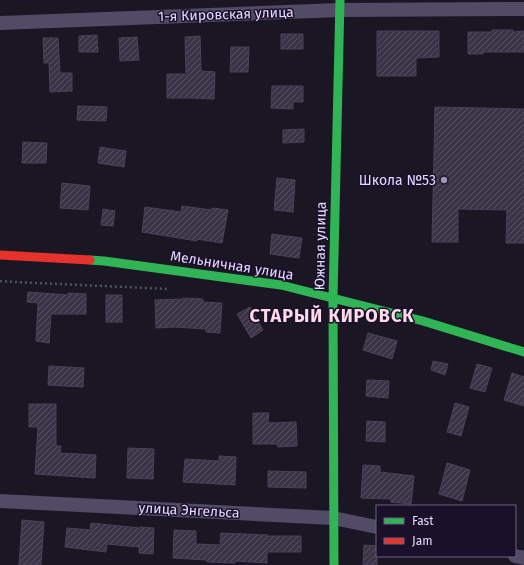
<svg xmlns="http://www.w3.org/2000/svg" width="524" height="565" font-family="'Fira Sans',sans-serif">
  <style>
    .building { fill: url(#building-hatch); stroke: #4a4158 }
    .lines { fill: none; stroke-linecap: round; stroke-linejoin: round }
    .path { stroke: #4d5466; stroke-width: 2.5; stroke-dasharray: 2 3; stroke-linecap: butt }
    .street { stroke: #514b65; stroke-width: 14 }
    .fast { stroke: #30b455; stroke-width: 9 }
    .jam { stroke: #e5322d; stroke-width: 9 }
    .poi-dot { fill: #9f95b2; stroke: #1a102a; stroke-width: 1.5 }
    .labels { text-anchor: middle; stroke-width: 3; stroke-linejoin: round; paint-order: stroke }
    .street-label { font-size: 14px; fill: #e6d9ff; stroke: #1a102a }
    .poi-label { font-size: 14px; fill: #e6d9ff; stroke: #1a102a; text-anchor: end }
    .district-label { font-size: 18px; font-weight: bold; letter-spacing: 1px; fill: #ffdbea; stroke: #1a102a }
  </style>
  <defs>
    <pattern id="building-hatch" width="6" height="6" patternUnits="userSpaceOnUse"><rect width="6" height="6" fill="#3b3446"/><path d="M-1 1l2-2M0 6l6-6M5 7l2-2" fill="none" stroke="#575162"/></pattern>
  </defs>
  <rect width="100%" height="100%" fill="#1b1624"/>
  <g class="building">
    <path d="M492 30H513V32L524 31V52H483V54H468V32H492Z"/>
    <path d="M377 31H439V57L416 58V76H377Z"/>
    <rect x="281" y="34" width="22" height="15"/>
    <path d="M97 35 98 52H79V36Z"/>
    <path d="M200 36 201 71 215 72 214 99 193 98H167V74H186L185 37Z"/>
    <path d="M137 37 139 60 120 61 119 38Z"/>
    <path d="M43 38H58L60 73H72V91L50 92 49 63H44Z"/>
    <path d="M231 47H249L248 72H230Z"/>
    <path d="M272 86H303V102H293V109L271 108Z"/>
    <path d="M78 106 107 107 106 121 77 120Z"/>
    <path d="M435 107 524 109V243H506L507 210 458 209V242H432Z"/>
    <path d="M304 129V142L283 143V130Z"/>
    <path d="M23 142 47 143 46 163H22Z"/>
    <path d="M100 147 126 151 124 167 98 163Z"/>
    <path d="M277 178 295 180 293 212 274 210Z"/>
    <path d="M62 183 90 186 88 210 60 208Z"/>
    <path d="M182 206 212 210V208L228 210 222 243 197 239V241L142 232 145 207 181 212Z"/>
    <path d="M103 209 115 211 113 226 101 225Z"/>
    <path d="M272 234 302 238 299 258 270 254Z"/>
    <path d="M28 292 68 295V293L86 294V314H51L49 343 36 341 38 303 27 302Z"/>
    <rect x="106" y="295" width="16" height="27"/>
    <path d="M183 298 203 299V302L222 303 220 333 206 332V329L175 327 156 328 155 300 183 299Z"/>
    <path d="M250 307 263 330 251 338 237 314Z"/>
    <path d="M368 333 397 341 392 359 363 350Z"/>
    <path d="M433 361 448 364 445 375 431 370Z"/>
    <path d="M477 364 492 368 485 392 470 388Z"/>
    <path d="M49 366 84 368 83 387 48 385Z"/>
    <path d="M512 373 524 377V406L504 400Z"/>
    <path d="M367 380 389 381 388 398 366 396Z"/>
    <path d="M455 403 469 407 461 436 447 432Z"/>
    <path d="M29 404H56V446H61L60 453 96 455 95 478 35 474 38 427H29Z"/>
    <path d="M253 413H269L268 423 296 422 297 446 278 447 277 444H253Z"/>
    <path d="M367 421 385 422V442L366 441Z"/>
    <path d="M128 448 154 449 153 479 127 478Z"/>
    <path d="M219 456 236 457 235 485 183 482 185 459 219 461Z"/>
    <path d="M447 463 470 470 462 501 439 494Z"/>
    <path d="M363 465 380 466V472L414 476 411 504 391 502V499L361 498Z"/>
    <path d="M268 471 306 472V488L268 487Z"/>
    <path d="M22 520 44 522 41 565H19Z"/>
    <path d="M91 523 140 528V527L154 528 153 554 139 553V547L107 544 106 552 65 547 67 528 90 530Z"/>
    <path d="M174 530 196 531V544L220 545 221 533 268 535V536H301V552H267V563L235 561V563L207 562V560L173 558Z"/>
    <path d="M364 545 377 546V565H363Z"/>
  </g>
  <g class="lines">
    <path class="path" d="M0 281 15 282 169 289"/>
    <g class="street">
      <path d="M0 23 340 10 524 9"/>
      <path d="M0 501 333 518 377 527"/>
      <path d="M515 556 524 558"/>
    </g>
    <g class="fast">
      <path d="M90 260 104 261 281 285 423 321 524 352"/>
      <path d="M333 298 340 0"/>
      <path d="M333 298 334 565"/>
    </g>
    <path class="jam" d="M0 255 90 260"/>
  </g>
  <circle class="poi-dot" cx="444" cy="180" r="4"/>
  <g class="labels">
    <g class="street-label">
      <text transform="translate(226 14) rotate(-2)" y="5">1-я Кировская улица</text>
      <text transform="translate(320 246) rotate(-89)" y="5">Южная улица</text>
      <text transform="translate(232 265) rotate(9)" y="5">Мельничная улица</text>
      <text transform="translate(189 510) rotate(3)" y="5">улица Энгельса</text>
    </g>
    <g class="poi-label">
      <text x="436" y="185">Школа №53</text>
    </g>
    <g class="district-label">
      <text x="332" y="322">СТАРЫЙ КИРОВСК</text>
    </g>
  </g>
  <rect x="376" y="505" width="140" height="52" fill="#1a102a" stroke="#6c607f"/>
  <rect x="384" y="518" width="20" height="6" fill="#30b455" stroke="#6c607f"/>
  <text x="412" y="525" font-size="12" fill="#e6d9ff">Fast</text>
  <rect x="384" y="538" width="20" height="6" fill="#e5322d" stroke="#6c607f"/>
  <text x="412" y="545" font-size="12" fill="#e6d9ff">Jam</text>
</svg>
